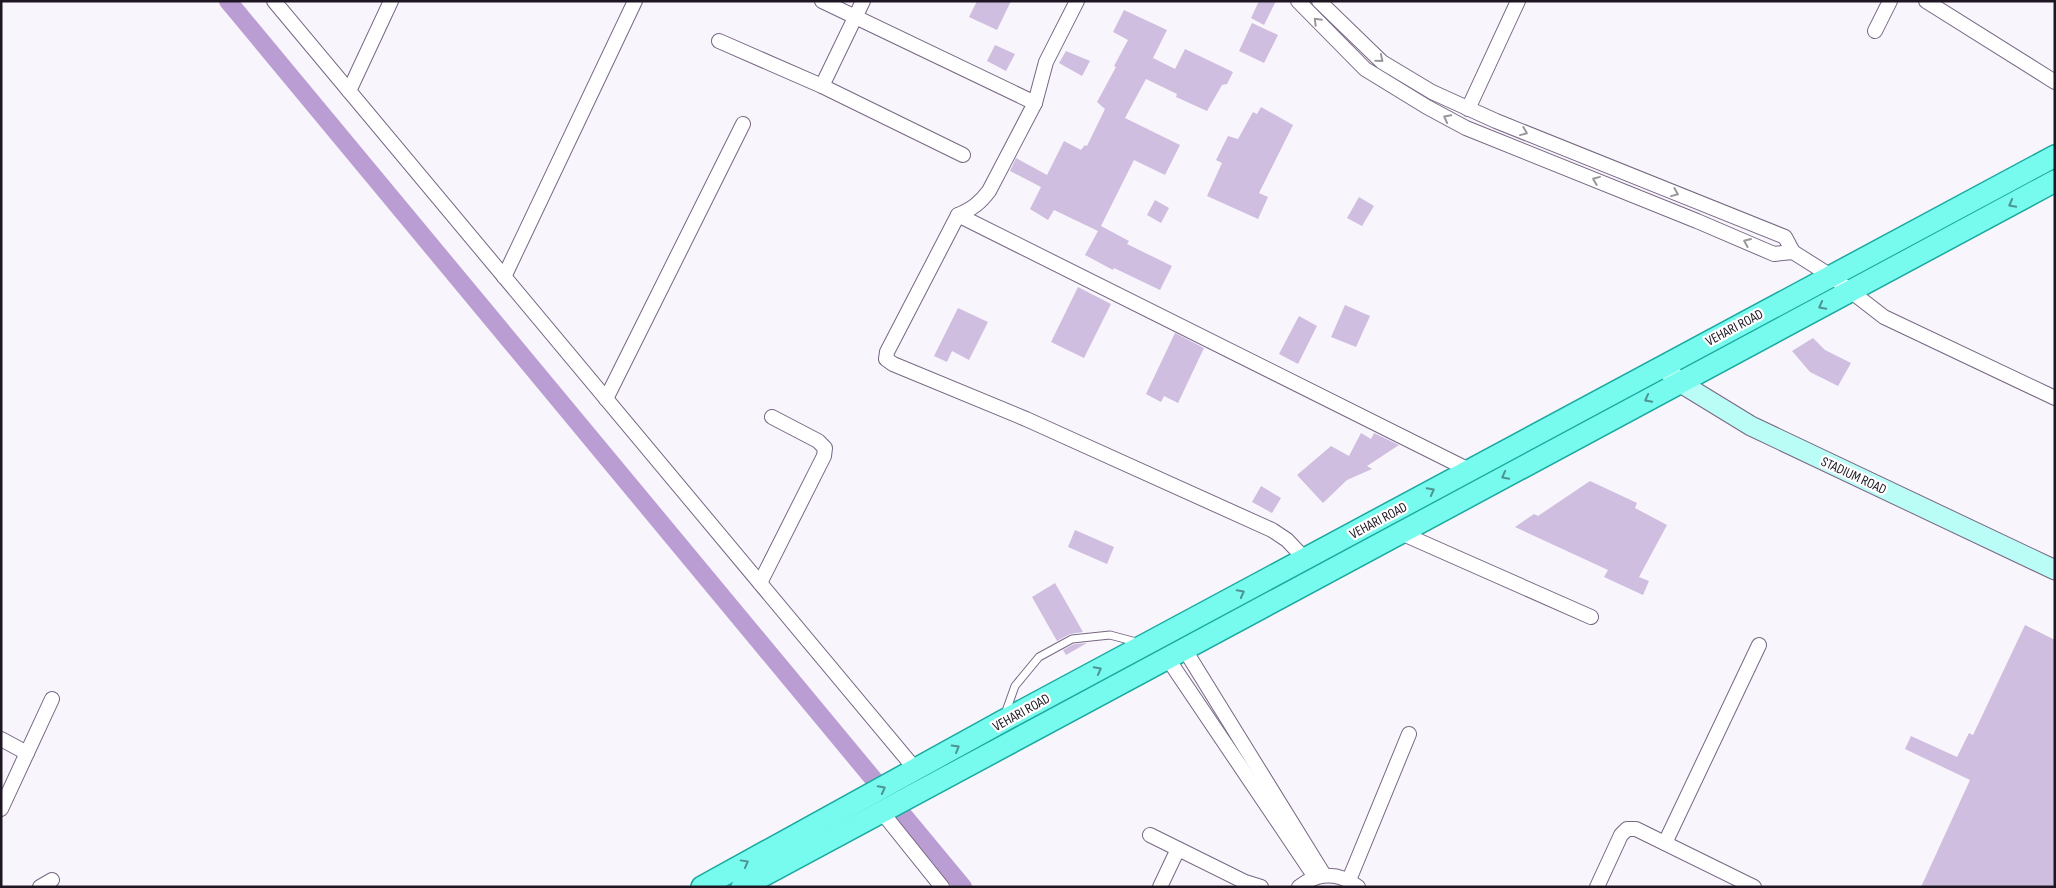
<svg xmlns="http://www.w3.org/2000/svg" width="2056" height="888" font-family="'Sofia Sans Condensed',sans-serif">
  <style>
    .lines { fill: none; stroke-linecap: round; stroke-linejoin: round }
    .canal { stroke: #ba9ed3; stroke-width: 18 }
    .building { fill: #cfbedf }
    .lane-casing { stroke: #776784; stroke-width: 9 }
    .street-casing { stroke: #776784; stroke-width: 16 }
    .secondary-casing { stroke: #776784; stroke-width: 21 }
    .primary-casing { stroke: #1ba99f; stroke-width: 24 }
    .lane { stroke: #fff; stroke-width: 7 }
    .street { stroke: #fff; stroke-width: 14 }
    .secondary { stroke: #bafdf6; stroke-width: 19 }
    .primary { stroke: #76fbee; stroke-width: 21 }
    .oneway { stroke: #9a979c }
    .oneway2 { stroke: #4e9493 }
    .labels { text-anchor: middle; stroke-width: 4.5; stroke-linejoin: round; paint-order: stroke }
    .street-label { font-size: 14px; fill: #1e1723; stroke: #fff }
  </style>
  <rect width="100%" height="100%" fill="#f9f5fc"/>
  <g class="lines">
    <path class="canal" d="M228 1 963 887"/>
  </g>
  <g class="building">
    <path d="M977 1H1011L997 30 969 17Z"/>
    <path d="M1259 1H1276L1264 25 1251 18Z"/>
    <path d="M1124 10 1167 30 1153 58 1175 69 1185 49 1233 72 1227 84 1222 85 1207 111 1176 97 1177 94 1146 79 1125 118 1180 145 1165 175 1134 160 1101 226 1129 241 1127 244 1172 266 1160 290 1114 268 1113 270 1085 255 1098 231 1054 210 1048 220 1030 209 1041 187 1010 171 1016 158 1047 175 1064 141 1081 150 1085 145 1087 146 1105 109 1097 102 1116 67 1114 66 1128 40 1113 32Z"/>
    <path d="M1252 23 1278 35 1264 63 1239 51Z"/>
    <path d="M995 45 1015 54 1006 71 987 61Z"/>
    <path d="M1066 51 1090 61 1082 76 1059 63Z"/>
    <path d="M1261 107 1293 125 1259 193 1268 197 1258 219 1207 196 1222 163 1216 160 1228 136 1238 139 1253 112 1257 114Z"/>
    <path d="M1359 197 1374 206 1362 226 1347 218Z"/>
    <path d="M1155 200 1169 208 1161 223 1147 215Z"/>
    <path d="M1078 287 1111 304 1084 358 1051 342Z"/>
    <path d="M1345 305 1370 316 1356 347 1331 337Z"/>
    <path d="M958 308 988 322 969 360 952 351 947 362 934 356Z"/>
    <path d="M1299 316 1317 326 1298 364 1279 354Z"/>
    <path d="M1175 333 1204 348 1178 403 1164 396 1161 402 1146 394Z"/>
    <path d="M1813 338 1825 350 1851 363 1838 386 1810 372 1792 351Z"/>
    <path d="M1361 433 1371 439 1374 433 1399 445 1367 466 1372 469 1347 480 1323 503 1297 475 1331 446 1349 456Z"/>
    <path d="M1590 481 1637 503 1635 508 1667 525 1639 577 1649 581 1643 595 1604 577 1608 570 1515 527 1534 514 1538 516Z"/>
    <path d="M1261 486 1281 498 1272 513 1252 502Z"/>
    <path d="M1075 530 1114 547 1107 564 1068 547Z"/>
    <path d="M1055 583 1083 632 1070 634 1057 641 1032 597Z"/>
    <path d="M2025 625 2055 640V887H1921L1970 780 1905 749 1911 736 1957 757 1969 733 1973 735Z"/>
    <path d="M1087 643 1066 655 1063 650 1074 644Z"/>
  </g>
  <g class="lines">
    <defs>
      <path id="lane" d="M1005 714 1015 686 1039 657 1072 639 1110 635 1140 643"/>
      <g id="street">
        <path d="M274 1 916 770"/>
        <path d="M822 1 1035 103"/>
        <path d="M1077 1 1046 62 1035 103 989 191C980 203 972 209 958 215L887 352 886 359 893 364 1026 419 1272 530 1287 540 1305 559"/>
        <path d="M1298 1 1365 69 1427 107 1466 128 1697 221 1774 254 1793 252"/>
        <path d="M1319 1 1382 62 1432 92 1496 121 1785 237 1793 252 1831 276 1884 317 2055 398"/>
        <path d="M1926 1 2055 82"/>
        <path d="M1875 31 1890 1"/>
        <path d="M719 41 822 86 963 155"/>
        <path d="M822 86 863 1"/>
        <path d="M349 91 391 1"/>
        <path d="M1468 109 1518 1"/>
        <path d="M958 215 1469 470"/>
        <path d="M504 277 635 1"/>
        <path d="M606 399 743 124"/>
        <path d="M1401 533 1591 617"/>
        <path d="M760 583 824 456 825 448 818 441 772 417"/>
        <path d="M1185 650 1324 875"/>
        <path d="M1168 659 1315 877"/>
        <path d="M1 739 27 753"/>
        <path d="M1 809 52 699"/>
        <path d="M881 811 942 887"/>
        <path d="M1150 835 1245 882 1261 887"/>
        <path d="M1665 843 1759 645"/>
        <path d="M1349 880 1409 734"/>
        <path d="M40 887 52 880"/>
        <path d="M1160 887 1178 849"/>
        <path d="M1299 887C1318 872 1339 872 1358 887"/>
        <path d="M1597 887 1621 835 1627 829H1636L1754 887"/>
      </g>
      <path id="secondary" d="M1671 374 1679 382 1751 426 2055 570"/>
      <g id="primary">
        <path d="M702 887 1003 721 2055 156"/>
        <path d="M742 887 2055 181"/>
      </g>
    </defs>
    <use href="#lane" class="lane-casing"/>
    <use href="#street" class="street-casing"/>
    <use href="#secondary" class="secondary-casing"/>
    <use href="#primary" class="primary-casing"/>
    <use href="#lane" class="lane"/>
    <use href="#street" class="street"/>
    <use href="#secondary" class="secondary"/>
    <use href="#primary" class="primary"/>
  </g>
  <defs><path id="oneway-chevron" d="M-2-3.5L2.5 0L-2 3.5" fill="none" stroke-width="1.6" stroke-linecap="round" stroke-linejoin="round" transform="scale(1.25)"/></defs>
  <g class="oneway">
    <use href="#oneway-chevron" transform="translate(1317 21) rotate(-135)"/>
    <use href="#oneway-chevron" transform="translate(1380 59) rotate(40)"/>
    <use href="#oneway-chevron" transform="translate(1447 118) rotate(-152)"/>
    <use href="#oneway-chevron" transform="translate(1524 132) rotate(22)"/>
    <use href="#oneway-chevron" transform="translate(1596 180) rotate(-158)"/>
    <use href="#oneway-chevron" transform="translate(1675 193) rotate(22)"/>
    <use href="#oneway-chevron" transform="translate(1747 242) rotate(-157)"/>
  </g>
  <g class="oneway2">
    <use href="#oneway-chevron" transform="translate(2012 204) rotate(152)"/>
    <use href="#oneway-chevron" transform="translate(1822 306) rotate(152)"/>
    <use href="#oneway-chevron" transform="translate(1648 399) rotate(152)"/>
    <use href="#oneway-chevron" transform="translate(1505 476) rotate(152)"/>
    <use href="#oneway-chevron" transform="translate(1431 491) rotate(-28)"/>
    <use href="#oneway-chevron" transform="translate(1241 593) rotate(-28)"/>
    <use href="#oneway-chevron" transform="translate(1098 670) rotate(-28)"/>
    <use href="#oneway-chevron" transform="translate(956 748) rotate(-30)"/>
    <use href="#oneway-chevron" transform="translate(882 789) rotate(-28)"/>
    <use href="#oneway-chevron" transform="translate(745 863) rotate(-29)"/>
  </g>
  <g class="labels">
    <g class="street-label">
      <text transform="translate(1734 327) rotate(-28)" y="5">VEHARI ROAD</text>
      <text transform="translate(1854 475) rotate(25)" y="5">STADIUM ROAD</text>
      <text transform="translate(1378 520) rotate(-28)" y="5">VEHARI ROAD</text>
      <text transform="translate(1021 712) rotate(-29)" y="5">VEHARI ROAD</text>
    </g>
  </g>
  <rect width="2056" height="888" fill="none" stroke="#1e1723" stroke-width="5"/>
</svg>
